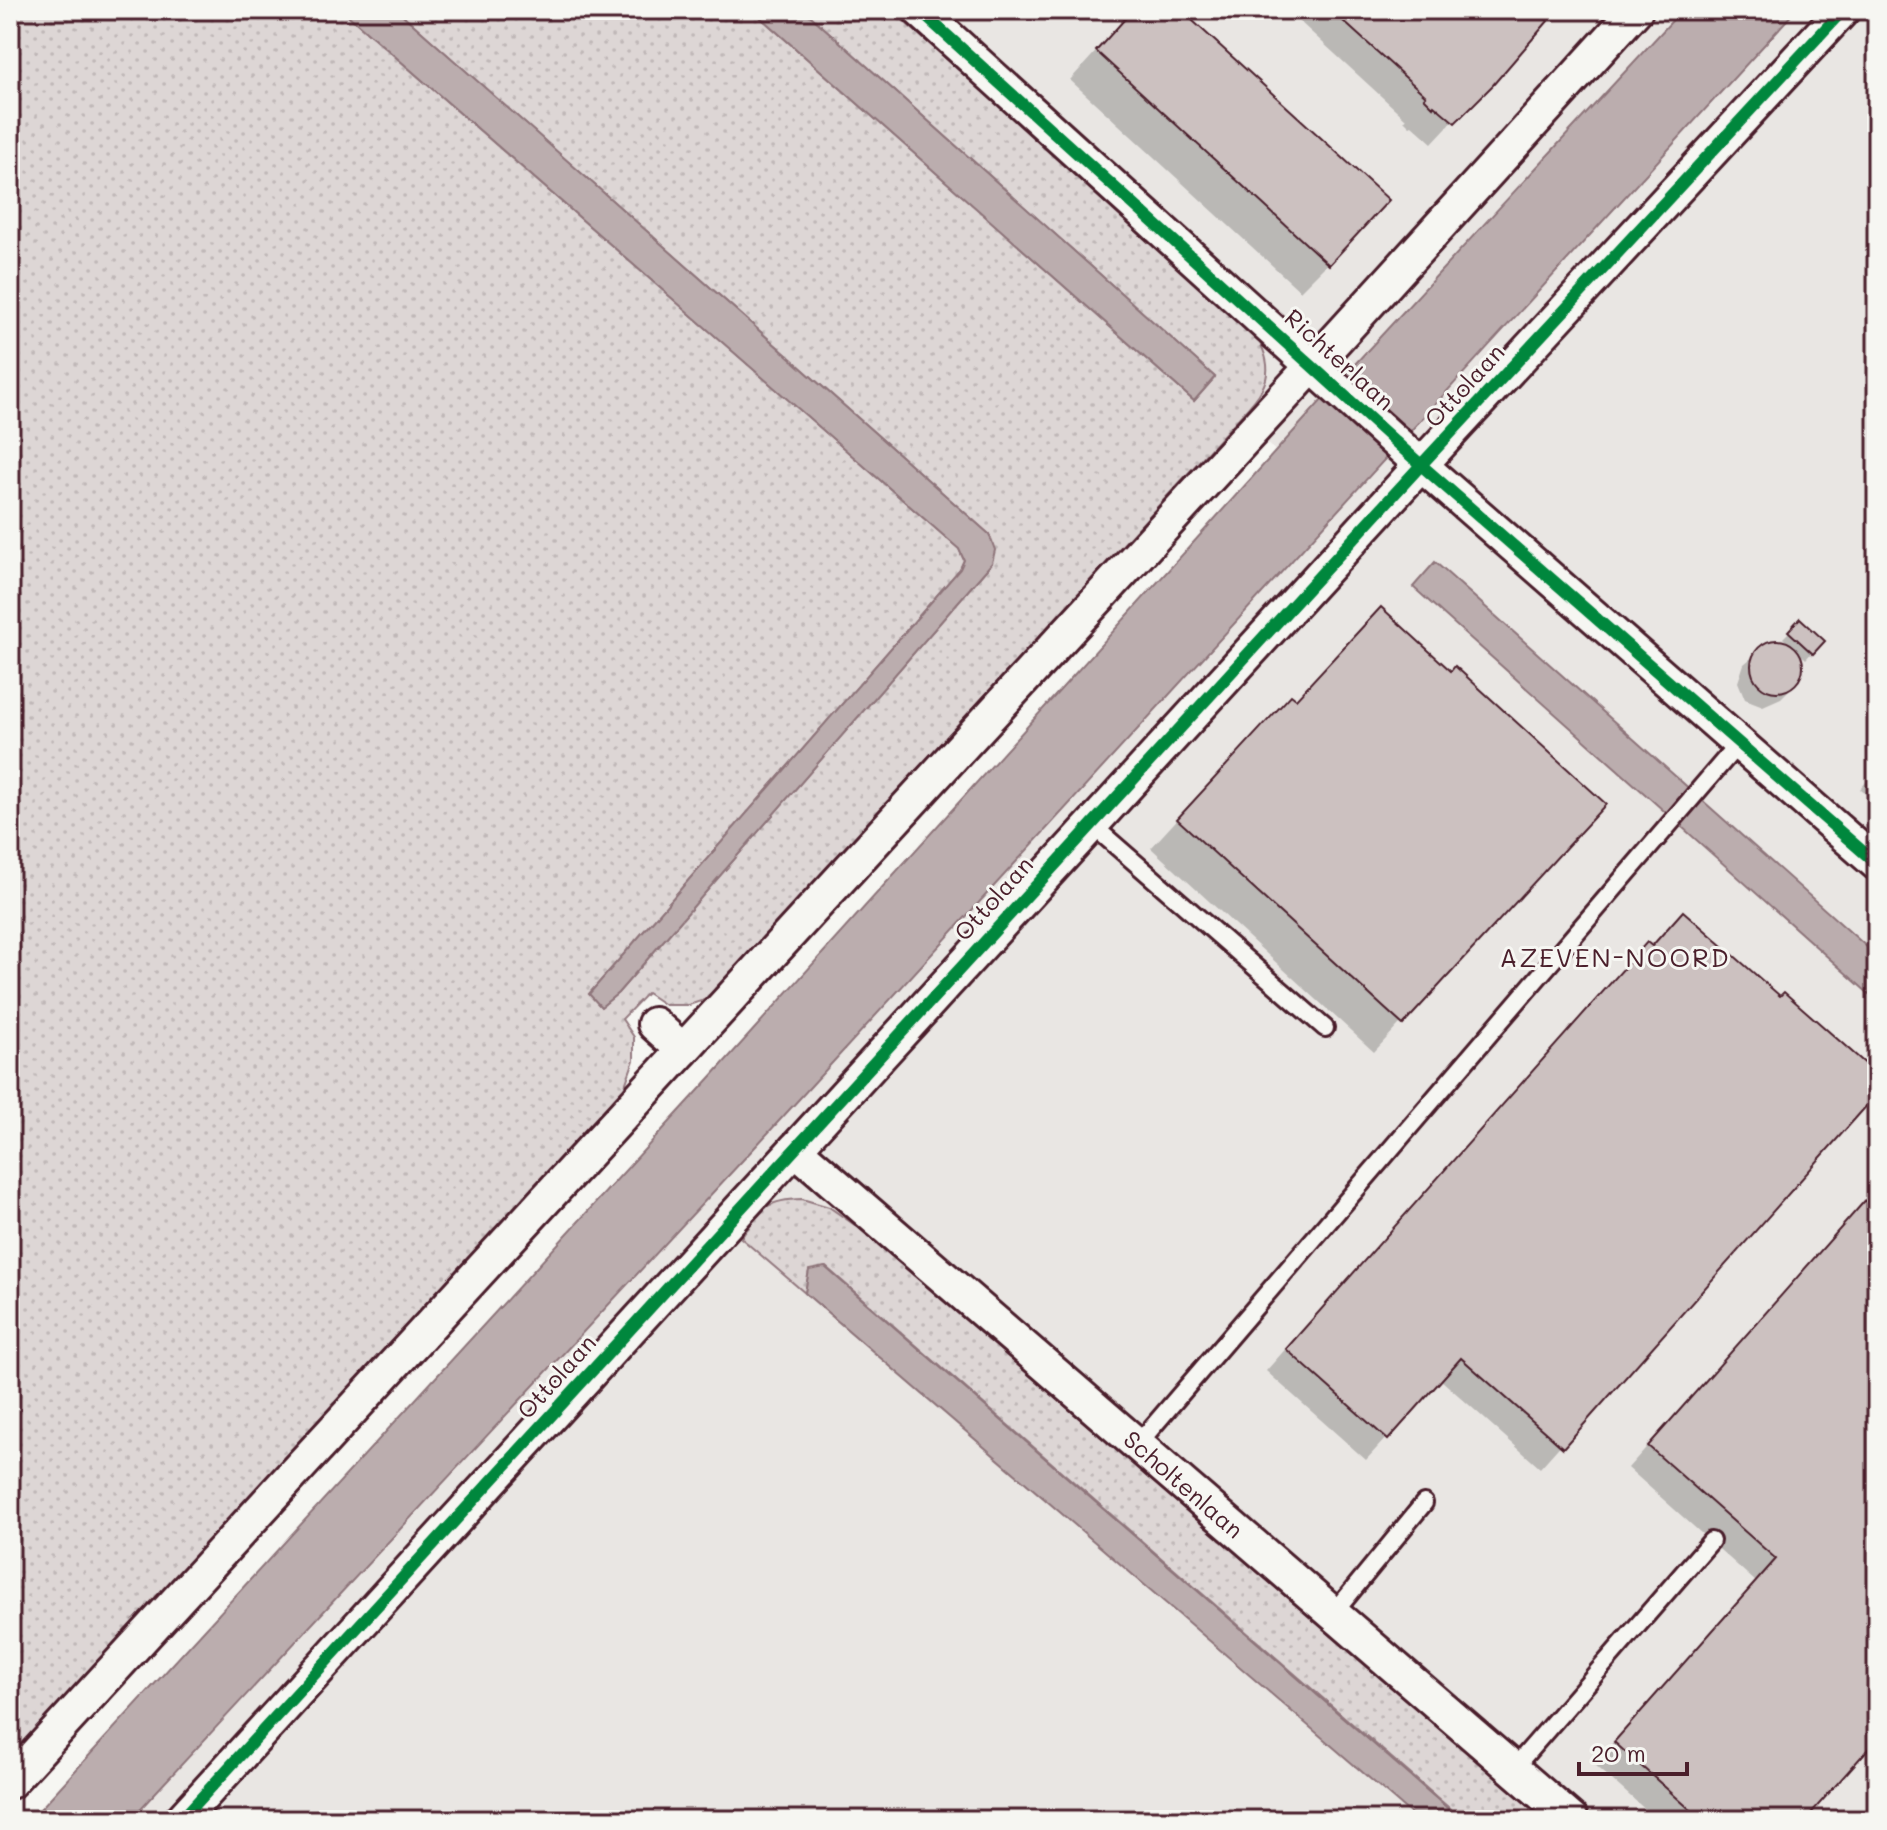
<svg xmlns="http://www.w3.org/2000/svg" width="1887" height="1830" font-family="Mali,sans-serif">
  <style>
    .built { fill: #e9e6e3 }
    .grass { fill: url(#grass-dots); stroke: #947a80; stroke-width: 2 }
    .water { fill: #bbadae; stroke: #8e747a; stroke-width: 2 }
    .shadow { fill: #0003 }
    .building { fill: #ccc1c0; stroke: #4a1f2b; stroke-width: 2 }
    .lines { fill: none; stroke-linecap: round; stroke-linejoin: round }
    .lane-casing { stroke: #4a1f2b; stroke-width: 22 }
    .street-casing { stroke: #4a1f2b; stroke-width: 38 }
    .lane { stroke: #f6f6f2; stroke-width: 16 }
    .street { stroke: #f6f6f2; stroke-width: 32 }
    .cycleway-casing { stroke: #f6f6f2; stroke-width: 17 }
    .cycleway { stroke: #00873e; stroke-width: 12 }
    .labels { text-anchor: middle; stroke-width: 6; stroke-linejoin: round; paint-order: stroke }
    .street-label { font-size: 24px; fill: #4a1f2b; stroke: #f6f6f2 }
    .neighbourhood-label { font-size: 26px; letter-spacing: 2px; fill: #4a1f2b; stroke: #f6f6f2 }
  </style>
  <defs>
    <pattern id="grass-dots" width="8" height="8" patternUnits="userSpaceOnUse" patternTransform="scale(2)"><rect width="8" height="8" fill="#ddd6d5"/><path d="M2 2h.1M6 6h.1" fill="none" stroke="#bfb7b7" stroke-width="1.8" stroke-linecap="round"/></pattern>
  </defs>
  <rect width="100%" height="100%" fill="#f6f6f2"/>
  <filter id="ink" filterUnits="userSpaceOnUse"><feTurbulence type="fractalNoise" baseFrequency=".0125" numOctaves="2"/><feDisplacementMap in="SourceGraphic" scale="16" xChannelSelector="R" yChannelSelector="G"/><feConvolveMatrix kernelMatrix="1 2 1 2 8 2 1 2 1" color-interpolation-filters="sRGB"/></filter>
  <g filter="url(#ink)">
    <path class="built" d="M780 10H1877V1820H73L1307 479Z"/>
    <g class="grass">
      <path d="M10 10H342L959 549 964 560 960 569 589 994 601 1007 618 993 992 563 989 534 397 10H752L1194 401 1215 377 804 10H891L1251 328C1286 378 1259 395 1225 433L707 999 689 1005H665L647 993 622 1019 634 1037V1060L622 1094 10 1761Z"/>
      <path d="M802 1199 829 1207 859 1228 1545 1820H1463L826 1267 809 1271 805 1293 741 1238C762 1209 764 1200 802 1199Z"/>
    </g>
    <g class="water">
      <path d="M342 10H397L989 534 995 550 992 563 618 993 601 1007 589 994 960 569 964 560 959 549Z"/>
      <path d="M752 10H804L1215 377 1194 401Z"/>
      <path d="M1682 10H1796L768 1133 130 1820H30L710 1078 1331 390Z"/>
      <path d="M1435 562 1877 956V1001L1413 587Z"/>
      <path d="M825 1267 1461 1820H1418L805 1293 809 1270Z"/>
    </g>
    <g class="shadow">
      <path d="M1134 10H1179L1328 263 1300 291 1070 80Z"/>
      <path d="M1287 10H1532L1545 22 1432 143 1412 125 1410 126 1404 120 1406 119Z"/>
      <path d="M1800 621 1822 641 1806 659 1795 649 1802 664 1801 674 1796 683 1781 698 1763 706 1745 699 1738 682 1744 664 1768 644 1778 642 1790 645 1783 638Z"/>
      <path d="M1450 673 1603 804 1374 1052 1151 848 1264 725 1295 701Z"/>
      <path d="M1877 770V804L1860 789Z"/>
      <path d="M1683 913 1779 999 1877 1077V1091L1540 1468 1440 1379 1366 1460 1266 1371 1626 965 1647 944 1650 947Z"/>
      <path d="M1877 1188V1736L1802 1820H1657L1594 1764 1756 1582 1628 1468Z"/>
    </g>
    <g class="building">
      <path d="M1133 10H1181L1389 200 1329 265 1096 51Z"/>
      <path d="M1331 10H1535L1548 21 1493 85 1455 123 1434 105 1433 107 1424 98 1426 96Z"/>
      <path d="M1381 607 1451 671 1455 666 1606 804 1403 1025 1177 819 1291 695 1296 699Z"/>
      <path d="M1800 618 1825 641 1813 654 1788 631Z"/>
      <circle cx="1777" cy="666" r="26"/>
      <path d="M1683 911 1780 996 1784 992 1877 1074V1094L1563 1448 1461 1358 1388 1440 1286 1349 1647 942 1652 946Z"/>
      <path d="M1877 1187V1739L1805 1820H1702L1614 1742 1776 1559 1648 1446Z"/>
    </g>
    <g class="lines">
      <defs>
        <g id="lane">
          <path d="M1092 825 1325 1028"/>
          <path d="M1137 1445 1739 743"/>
          <path d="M1333 1614 1424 1503"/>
          <path d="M1513 1769 1711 1541"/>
        </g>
        <g id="street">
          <path d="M919 10 1421 465 1877 864"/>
          <path d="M654 1024 683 1050"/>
          <path d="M795 1149 1572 1820"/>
          <path d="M10 1782 1312 366 1636 10"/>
          <path d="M181 1820 1421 465 1843 10"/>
        </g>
      </defs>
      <use href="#lane" class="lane-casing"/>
      <use href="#street" class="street-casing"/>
      <use href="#lane" class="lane"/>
      <use href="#street" class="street"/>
      <defs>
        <g id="cycleway">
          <path d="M919 10 1421 465 1877 864"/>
          <path d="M181 1820 1421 465 1843 10"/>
        </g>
      </defs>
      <use href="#cycleway" class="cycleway-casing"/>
      <use href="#cycleway" class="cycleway"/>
    </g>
  </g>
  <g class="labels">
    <g class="street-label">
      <text transform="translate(1339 360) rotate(42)" y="8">Richterlaan</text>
      <text transform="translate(1465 386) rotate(-47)" y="8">Ottolaan</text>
      <text transform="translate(994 899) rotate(-48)" y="8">Ottolaan</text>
      <text transform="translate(557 1377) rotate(-48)" y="8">Ottolaan</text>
      <text transform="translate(1183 1485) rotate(41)" y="8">Scholtenlaan</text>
    </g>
    <g class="neighbourhood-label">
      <text x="1615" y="967">AZEVEN-NOORD</text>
    </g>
  </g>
  <rect width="1887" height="1830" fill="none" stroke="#f6f6f2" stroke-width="40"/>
  <rect x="20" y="20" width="1847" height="1790" fill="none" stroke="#4a1f2b" stroke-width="3" filter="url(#ink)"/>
  <path d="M1579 1762v12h108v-12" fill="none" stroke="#4a1f2b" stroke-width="4"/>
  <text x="1591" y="1762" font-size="24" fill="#4a1f2b" stroke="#f6f6f2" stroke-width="6" paint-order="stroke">20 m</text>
</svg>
